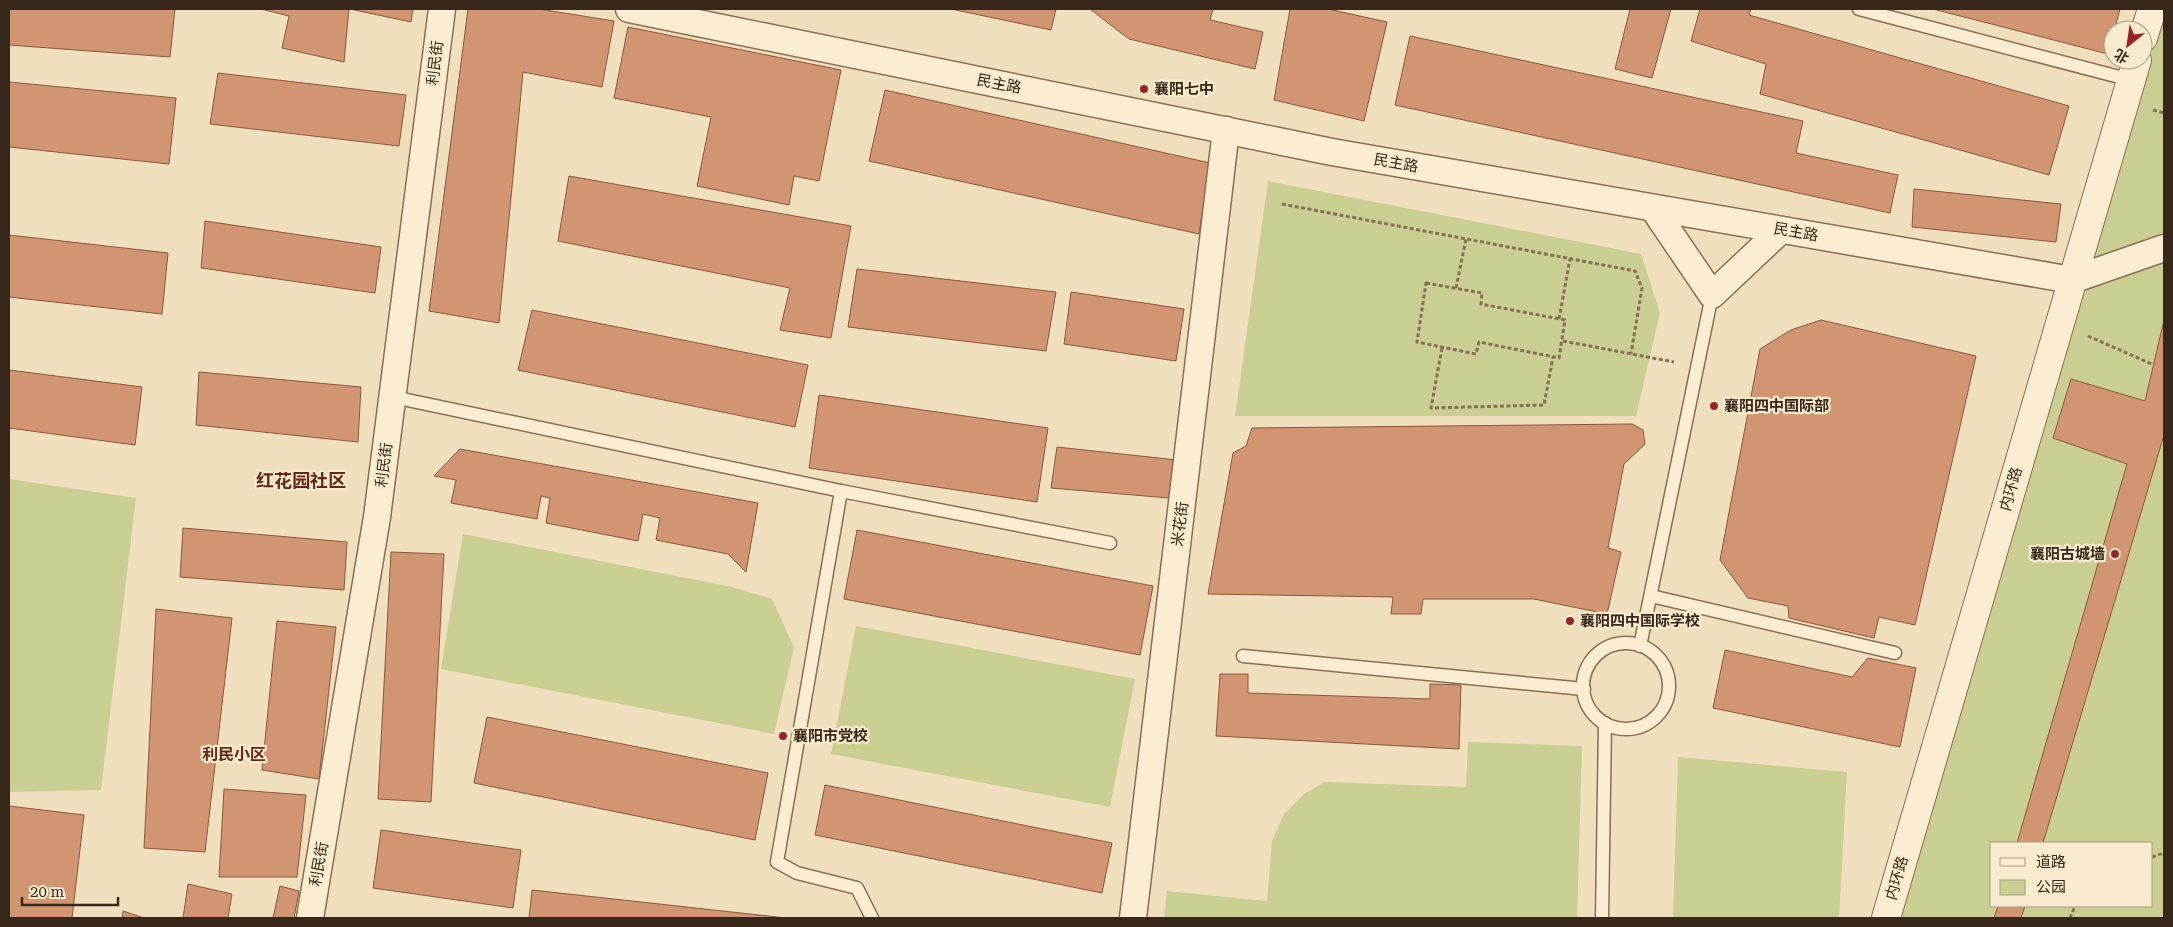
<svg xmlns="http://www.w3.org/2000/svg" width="2173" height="927" font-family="'Roboto Serif','Noto Sans SC',serif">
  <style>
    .green { fill: #c9cf91; fill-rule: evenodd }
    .building { fill: #d19671; stroke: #8a573a }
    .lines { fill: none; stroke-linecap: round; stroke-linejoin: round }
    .service-casing { stroke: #896f55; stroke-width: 15 }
    .minor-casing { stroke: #896f55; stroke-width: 29 }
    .tertiary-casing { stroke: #896f55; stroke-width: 30 }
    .path { stroke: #896f55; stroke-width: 3; stroke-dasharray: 4 2.5; stroke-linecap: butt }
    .service { stroke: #fbedd1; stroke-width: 12 }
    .minor { stroke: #fbedd1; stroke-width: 26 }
    .tertiary { stroke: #fbedd1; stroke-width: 28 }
    .poi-dot { fill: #9c2227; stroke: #f7eacd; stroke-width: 2 }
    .labels { text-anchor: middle; stroke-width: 4.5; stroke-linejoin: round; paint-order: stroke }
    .street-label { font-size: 15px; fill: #37281b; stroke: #f7eacd }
    .poi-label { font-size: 15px; font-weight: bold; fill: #37281b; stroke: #f7eacd; text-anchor: start }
    .neighbourhood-label { font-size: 16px; font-weight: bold; fill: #672618; stroke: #f7eacd }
    .quarter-label { font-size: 18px; font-weight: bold; fill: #672618; stroke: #f7eacd }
  </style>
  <rect width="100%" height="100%" fill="#f0dfbd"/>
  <g class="green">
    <path d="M2164 9V918H1886L2137 60ZM1992 843H2152V906H1992Z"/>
    <path d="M1268 181 1641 254 1660 313 1636 416H1235Z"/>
    <path d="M9 479 136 498 101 790 9 792Z"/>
    <path d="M463 534 732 587 772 599 794 647 774 734 441 669Z"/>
    <path d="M856 626 1135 679 1110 807 831 754Z"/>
    <path d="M1468 742 1582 746 1577 918H1164L1167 891 1267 901 1272 841 1284 814 1304 794 1325 782 1466 787Z"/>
    <path d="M1678 757 1847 772 1839 918H1673Z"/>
  </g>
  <g class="building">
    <path d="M9 9H175L170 57 9 45Z"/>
    <path d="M261 9H349L344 62 282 48 289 16Z"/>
    <path d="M350 9H413L411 22Z"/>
    <path d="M468 9H539L614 21 602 87 523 72 499 323 429 311Z"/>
    <path d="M951 9H1056L1051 30Z"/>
    <path d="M1090 9H1213L1210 20 1263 32 1255 69 1129 39Z"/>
    <path d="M1290 9H1328L1387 22 1364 121 1274 100Z"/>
    <path d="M1630 9H1671L1652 78 1615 69Z"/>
    <path d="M1700 9H1751L1749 15 2069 106 2049 175 1760 94 1766 64 1691 41Z"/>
    <path d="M1933 9H2120L2108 54Z"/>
    <path d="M628 27 841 70 819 181 794 176 789 205 697 186 711 117 614 98Z"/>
    <path d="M1410 36 1803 121 1796 153 1898 175 1890 213 1395 105Z"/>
    <path d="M218 73 406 95 399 146 210 124Z"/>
    <path d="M9 82 176 98 169 164 9 147Z"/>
    <path d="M885 90 1210 163 1199 234 869 161Z"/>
    <path d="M569 176 851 226 831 338 780 330 790 288 558 241Z"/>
    <path d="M1914 189 2061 204 2056 242 1912 227Z"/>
    <path d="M205 221 381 247 375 293 201 268Z"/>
    <path d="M9 235 168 253 162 314 9 297Z"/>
    <path d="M857 269 1056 292 1046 351 848 327Z"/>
    <path d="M1071 292 1184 309 1176 361 1064 344Z"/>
    <path d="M532 310 808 365 795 427 518 370Z"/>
    <path d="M1821 320 1976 356 1915 625 1879 617 1874 638 1789 618 1788 606 1748 598 1720 560 1760 349 1791 330Z"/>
    <path d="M2164 320V435L2043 843H2017L2127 464 2053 438 2071 379 2145 401Z"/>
    <path d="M9 370 142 387 135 445 9 428Z"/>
    <path d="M199 372 361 387 358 442 196 425Z"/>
    <path d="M819 395 1048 428 1037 502 809 468Z"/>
    <path d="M1632 424 1643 430 1645 444 1624 464 1608 548 1621 552 1607 614 1534 599H1423L1421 614H1391L1393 597 1208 594 1233 453 1246 446 1252 428Z"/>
    <path d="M1057 447 1177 460 1169 498 1051 488Z"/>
    <path d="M460 449 758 503 746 572 728 554 656 540 660 518 643 514 638 541 546 523 550 498 541 496 537 519 451 503 456 480 434 476Z"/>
    <path d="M183 528 347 542 344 590 180 577Z"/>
    <path d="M857 530 1153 586 1140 655 844 599Z"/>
    <path d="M391 552 444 554 431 802 378 799Z"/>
    <path d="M156 609 232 618 205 852 144 848Z"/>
    <path d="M277 621 336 627 319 779 262 770Z"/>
    <path d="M1725 650 1852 677 1868 658 1916 668 1900 747 1713 708Z"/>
    <path d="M1220 674H1248V693L1430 699V684L1461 685 1459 749 1216 736Z"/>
    <path d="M487 717 768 773 755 840 474 783Z"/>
    <path d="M825 785 1112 843 1102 893 815 835Z"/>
    <path d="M224 789 306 795 297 877H219Z"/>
    <path d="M9 806 84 815 72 918H9Z"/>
    <path d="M381 830 521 850 513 908 373 888Z"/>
    <path d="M188 884 232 894 228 918H183Z"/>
    <path d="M280 886 299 891 294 918H273Z"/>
    <path d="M532 890 786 918H529Z"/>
    <path d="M1998 906H2025L2021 918H1994Z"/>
    <path d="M123 911 144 918H122Z"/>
  </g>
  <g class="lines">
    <defs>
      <g id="service">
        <path d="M1859 9 2131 80"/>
        <path d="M393 397 841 491"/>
        <path d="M1651 596 1895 653"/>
        <circle cx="1626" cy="686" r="43"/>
        <path d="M1640 646 1712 295"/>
        <path d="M1243 656 1584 689"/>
        <path d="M872 918 857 888 797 873 777 862 841 491 1110 543"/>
        <path d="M1602 918 1605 723"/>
      </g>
      <g id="minor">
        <path d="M629 9 1332 152 2072 280 2164 248"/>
        <path d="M1653 208 1712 295 1781 230"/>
        <path d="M310 918 377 517 442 9"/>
        <path d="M1133 918 1226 130"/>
      </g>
      <g id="tertiary">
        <path d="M2143 38 2152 9"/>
        <path d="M1886 918 2137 60"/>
      </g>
    </defs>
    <use href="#service" class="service-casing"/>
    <use href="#minor" class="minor-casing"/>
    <use href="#tertiary" class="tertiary-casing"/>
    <g class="path">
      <path d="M2153 110 2164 113"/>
      <path d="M1282 204 1635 271 1642 288 1631 354"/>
      <path d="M1426 283 1482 293 1481 304 1565 320 1559 358 1479 342 1476 354 1417 342Z"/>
      <path d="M1456 288 1466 239"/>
      <path d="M1559 319 1570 259"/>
      <path d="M2088 336 2154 365"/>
      <path d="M1563 341 1674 362"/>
      <path d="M1442 348 1431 408 1544 405 1553 357"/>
      <path d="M2152 857 2164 853"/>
      <path d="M2070 918 2075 906"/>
    </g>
    <use href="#service" class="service"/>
    <use href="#minor" class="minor"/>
    <use href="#tertiary" class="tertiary"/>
  </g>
  <g class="poi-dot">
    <circle cx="1144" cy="89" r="5"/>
    <circle cx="1714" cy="406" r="5"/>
    <circle cx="2115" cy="554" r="5"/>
    <circle cx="1570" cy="621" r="5"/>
    <circle cx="783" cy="736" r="5"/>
  </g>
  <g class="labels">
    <g class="street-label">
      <text transform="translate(435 63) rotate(-83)" y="5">利民街</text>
      <text transform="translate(999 84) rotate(11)" y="5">民主路</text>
      <text transform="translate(1396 163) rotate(10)" y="5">民主路</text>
      <text transform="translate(1796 232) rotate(10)" y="5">民主路</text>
      <text transform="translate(384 465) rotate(-83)" y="5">利民街</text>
      <text transform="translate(2011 489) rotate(-74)" y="5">内环路</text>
      <text transform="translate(1180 524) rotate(-83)" y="5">米花街</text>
      <text transform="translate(319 864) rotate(-80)" y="5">利民街</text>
      <text transform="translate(1897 878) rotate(-74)" y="5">内环路</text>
    </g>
    <g class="poi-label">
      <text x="1154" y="94">襄阳七中</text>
      <text x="1724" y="411">襄阳四中国际部</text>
      <text x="2105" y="559" text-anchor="end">襄阳古城墙</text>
      <text x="1580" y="626">襄阳四中国际学校</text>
      <text x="793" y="741">襄阳市党校</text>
    </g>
    <g class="neighbourhood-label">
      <text x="234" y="760">利民小区</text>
    </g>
    <g class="quarter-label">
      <text x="301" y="487">红花园社区</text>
    </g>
  </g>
  <rect width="2173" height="927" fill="none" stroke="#37281b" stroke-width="20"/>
  <rect x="1990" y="842" width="162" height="65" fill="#f7eacd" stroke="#aa9c86"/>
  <rect x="2000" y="858" width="25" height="8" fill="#fbedd1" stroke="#aa9c86"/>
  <text x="2036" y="867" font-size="15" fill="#37281b">道路</text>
  <rect x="2000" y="880" width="25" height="15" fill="#c9cf91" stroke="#aa9c86"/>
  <text x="2036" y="892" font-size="15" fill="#37281b">公园</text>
  <g transform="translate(2128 45) rotate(210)"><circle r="24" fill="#f7eacd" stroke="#aa9c86"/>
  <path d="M0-4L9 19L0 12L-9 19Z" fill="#9c2227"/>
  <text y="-8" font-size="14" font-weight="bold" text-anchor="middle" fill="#37281b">北</text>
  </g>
  <path d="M22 897v8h96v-8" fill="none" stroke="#37281b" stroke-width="2.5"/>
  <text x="30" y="897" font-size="15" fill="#37281b" stroke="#f7eacd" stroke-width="4" paint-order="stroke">20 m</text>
</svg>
